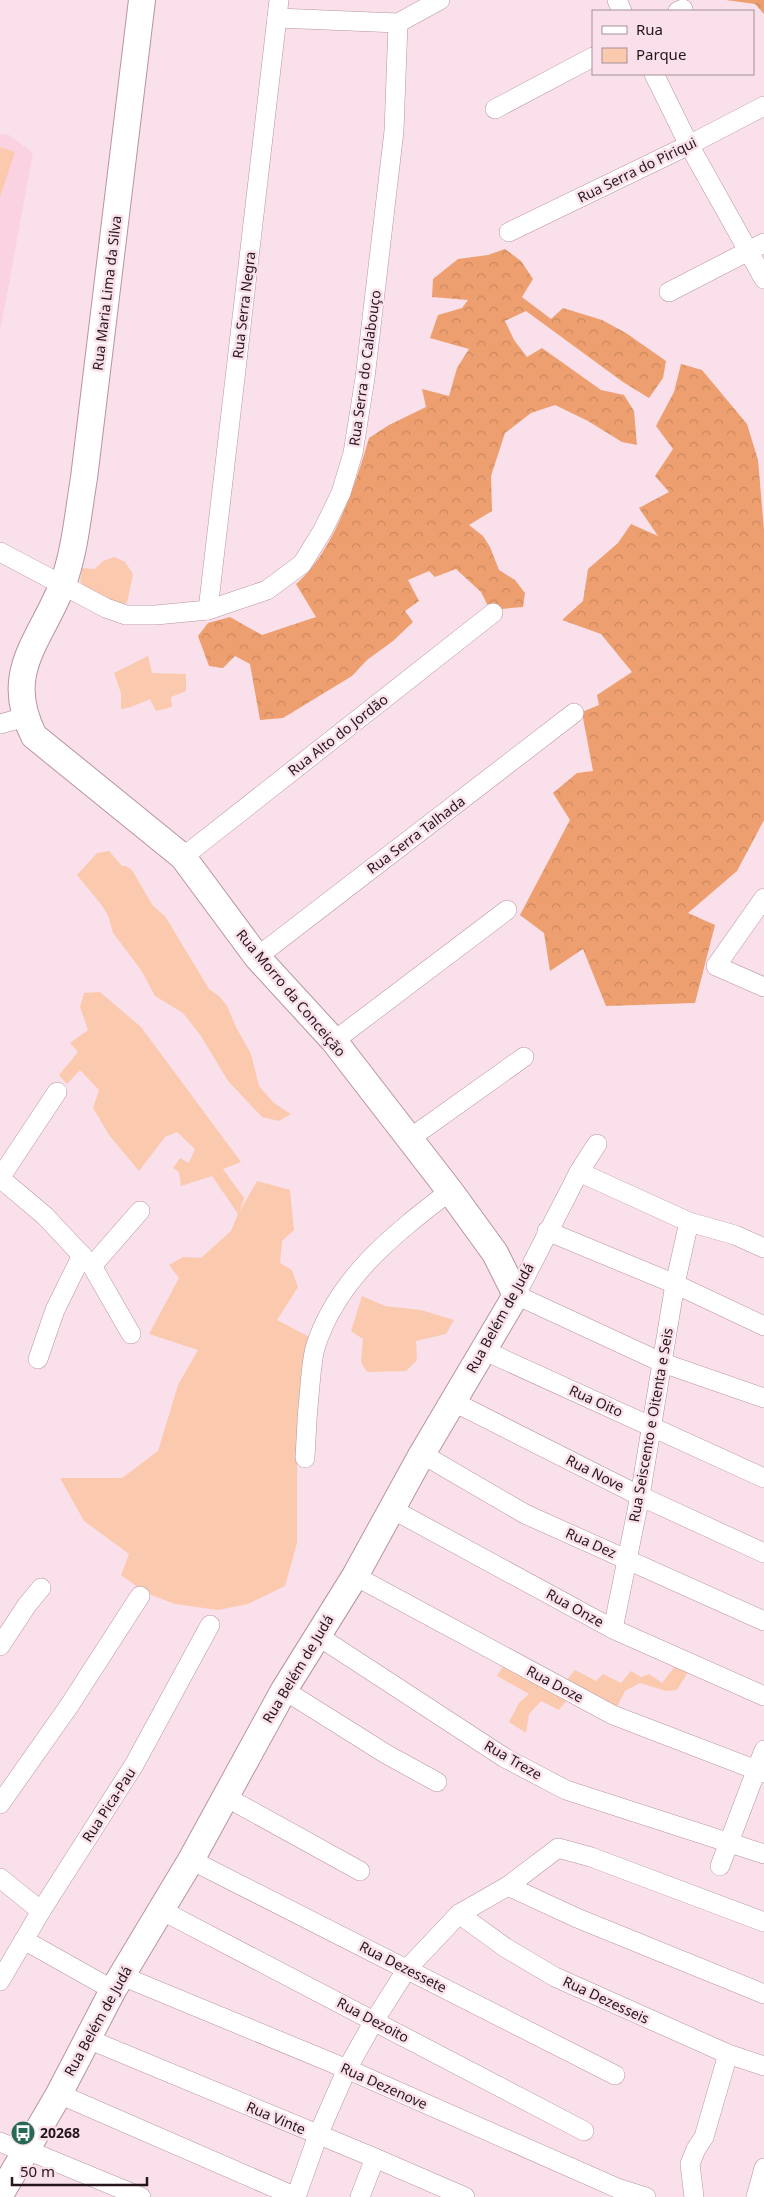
<svg xmlns="http://www.w3.org/2000/svg" width="764" height="2197" font-family="'Noto Sans',sans-serif">
  <style>
    .built { fill: #fad2e2 }
    .green { fill: #fbcaae }
    .forest { fill: url(#forest-crowns) }
    .lines { fill: none; stroke-linecap: round; stroke-linejoin: round }
    .street-casing { stroke: #b993a2; stroke-width: 20 }
    .secondary-casing { stroke: #b993a2; stroke-width: 28 }
    .street { stroke: #fff; stroke-width: 19 }
    .secondary { stroke: #fff; stroke-width: 26 }
    .labels { text-anchor: middle; stroke-width: 5; stroke-linejoin: round; paint-order: stroke }
    .street-label { font-size: 14px; fill: #24161c; stroke: #fae0ea }
    .poi-label { font-size: 14px; font-weight: bold; fill: #24161c; stroke: #fae0ea; text-anchor: start }
  </style>
  <defs>
    <pattern id="forest-crowns" width="20" height="18" patternUnits="userSpaceOnUse" patternTransform="scale(1.25)"><rect width="20" height="18" fill="#ed9f6f"/><path d="M2 6a3 3 0 1 1 6 0M12 15a3 3 0 1 1 6 0" fill="none" stroke="#cb8860"/></pattern>
  </defs>
  <rect width="100%" height="100%" fill="#fae0ea"/>
  <path class="built" d="M0 134 9 135 33 153 0 332Z"/>
  <g class="green">
    <path d="M0 147 15 152 0 197Z"/>
    <path d="M114 557 125 562 133 574 127 603 112 606 92 594 80 581 82 568 95 569 103 561Z"/>
    <path d="M148 656 152 673 186 674V691L171 697 172 707 156 711 150 699 131 707 121 709V693L114 673Z"/>
    <path d="M109 851 122 866H126L132 870 153 906 165 916 209 989 220 997 227 1006 236 1027 251 1054 259 1086 274 1103 291 1114 279 1121 262 1117 228 1081 201 1036 183 1013 155 996 141 970 113 933 108 915 100 903 77 875 97 853Z"/>
    <path d="M100 992 141 1027 241 1162 223 1169 244 1198 240 1211 257 1181 290 1190 294 1230 282 1241 280 1263 292 1270 298 1287 277 1320 313 1339 297 1466V1543L285 1586 248 1604 218 1610 175 1604 146 1593 121 1575 129 1554 84 1521 60 1478H122L158 1451 178 1385 198 1350 149 1334 179 1278 169 1265 183 1257 201 1258 231 1231 238 1214 212 1176 181 1186 179 1172 173 1168 180 1158 189 1163 195 1149 177 1132 165 1137 139 1171 109 1135 93 1108 99 1090 80 1070 67 1084 59 1075 78 1052 70 1043 88 1030 80 1007 84 993Z"/>
    <path d="M362 1296 385 1306 421 1310 454 1320 446 1334 416 1341 417 1360 406 1371 367 1372 361 1362 363 1339 351 1331Z"/>
    <path d="M680 1660 691 1667 677 1690 666 1691 640 1683 625 1691 613 1715 561 1687 575 1670 596 1681 603 1674 621 1683 631 1671 641 1677 649 1674 662 1683Z"/>
    <path d="M503 1666 569 1697 559 1710 541 1701 529 1714 526 1733 509 1722 519 1703 529 1694 497 1676Z"/>
  </g>
  <g class="forest">
    <path d="M726 0H764V14L755 4Z"/>
    <path d="M505 249 521 261 533 279 522 297 551 319 563 308 602 320 626 333 666 361 663 378 649 398 623 382 526 311 505 321 514 340 527 357 542 348 601 390 624 395 634 411 637 445 622 442 588 421 555 405 531 413 505 433 491 476 492 511 469 525 483 536 490 547 499 570 515 580 525 593 523 607 490 610 481 592 456 569 435 577 429 571 408 580 419 601 405 611 413 622 393 641 367 660 352 676 283 718 260 720 250 664 235 656 223 668 209 666 198 636 208 623 230 617 262 635 316 617 296 584C333 553 356 483 369 438L389 425 426 407 422 389 449 396 457 368 469 349 430 338 438 315 462 308 468 300 432 297 433 279 458 259 488 255Z"/>
    <path d="M681 364 702 370 747 424 758 460 764 530V820L737 871 688 913 715 925 695 1003 606 1006 583 949 550 971 544 933 520 915 570 820 553 793 577 773 593 771 582 712 599 705 597 695 632 672 601 634 562 620 583 601 588 569 618 543 631 524 658 536 639 508 669 492 655 476 673 449 656 426 674 392Z"/>
  </g>
  <g class="lines">
    <defs>
      <g id="street">
        <path d="M617 0 622 11"/>
        <path d="M678 11 683 9"/>
        <path d="M277 18 398 23 440 0"/>
        <path d="M654 74 689 145 764 279"/>
        <path d="M495 109 593 57"/>
        <path d="M509 232 689 145 764 106"/>
        <path d="M669 292 764 243"/>
        <path d="M0 552 106 608 126 615H156L208 610 267 590 302 564 323 530 341 493 353 453 365 378 394 131 398 23"/>
        <path d="M208 610 279 0"/>
        <path d="M0 724 25 717"/>
        <path d="M183 857 493 613"/>
        <path d="M764 898 716 966 764 987"/>
        <path d="M257 957 574 713"/>
        <path d="M334 1041 507 910"/>
        <path d="M409 1139 524 1057"/>
        <path d="M597 1144 579 1172 516 1295 663 1363 764 1398"/>
        <path d="M579 1172 689 1222 735 1235 764 1248"/>
        <path d="M0 1178 45 1216 92 1266 131 1334"/>
        <path d="M0 1178 57 1092"/>
        <path d="M547 1231 675 1284 764 1326"/>
        <path d="M92 1266 140 1211"/>
        <path d="M483 1350 764 1478"/>
        <path d="M38 1359 55 1310 82 1255"/>
        <path d="M454 1402 640 1496 764 1553"/>
        <path d="M422 1454 525 1514 764 1621"/>
        <path d="M305 1458C306 1430 308 1402 311 1374 312 1366 313 1356 315 1348 337 1278 394 1234 450 1191"/>
        <path d="M392 1509 613 1629 764 1696"/>
        <path d="M355 1576 613 1715 764 1773"/>
        <path d="M613 1629 640 1496 675 1284 689 1222"/>
        <path d="M318 1636 505 1758 566 1790 764 1854"/>
        <path d="M0 1646 27 1605 41 1588"/>
        <path d="M284 1690 386 1754 437 1782"/>
        <path d="M226 1797 360 1871"/>
        <path d="M0 1804 69 1706 140 1596"/>
        <path d="M191 1860 615 2075"/>
        <path d="M720 1866 764 1750"/>
        <path d="M0 1878 41 1911"/>
        <path d="M508 1886 577 1918 764 1994"/>
        <path d="M161 1910 584 2131"/>
        <path d="M459 1914 506 1948 555 1977 728 2054 764 2066"/>
        <path d="M24 1940 113 1990"/>
        <path d="M122 1976 347 2069 617 2188 646 2197"/>
        <path d="M0 1981 41 1911 134 1765 210 1625"/>
        <path d="M88 2039 375 2158 465 2197"/>
        <path d="M59 2094 296 2197"/>
        <path d="M0 2142 24 2152"/>
        <path d="M27 2150 141 2197"/>
        <path d="M296 2197 318 2135 347 2069 374 2021 407 1969 459 1914 508 1886 558 1848 591 1857 764 1922"/>
        <path d="M360 2197 375 2158"/>
        <path d="M694 2197 690 2164 696 2149 704 2137 728 2054"/>
        <path d="M756 2197 764 2168"/>
      </g>
      <path id="secondary" d="M0 2195 59 2094 113 1990 191 1860 284 1690 355 1576 422 1454 516 1295 495 1253 450 1191 334 1041 257 957 183 857 34 736C2 673 39 643 62 586 75 553 78 513 84 478L142 0"/>
    </defs>
    <use href="#street" class="street-casing"/>
    <use href="#secondary" class="secondary-casing"/>
    <use href="#street" class="street"/>
    <use href="#secondary" class="secondary"/>
  </g>
  <defs>
    <symbol id="bus-disc" viewBox="-11 -11 22 22"><circle r="9.5" fill="#286856" stroke="#fae0ea"/><path d="M-5-6H5V4H4V6H2V4H-2V6H-4V4H-5ZM-3.5-4V0h7V-4ZM-3.5 1.2v1.5H-2V1.2ZM2 1.2v1.5H3.5V1.2Z" fill="#fff"/></symbol>
  </defs>
  <g fill-rule="evenodd">
    <use href="#bus-disc" x="9" y="2119" width="28" height="28"/>
  </g>
  <g class="labels">
    <g class="street-label">
      <text transform="translate(637 170) rotate(-26)" y="5">Rua Serra do Piriqui</text>
      <text transform="translate(107 293) rotate(-83)" y="5">Rua Maria Lima da Silva</text>
      <text transform="translate(244 305) rotate(-83)" y="5">Rua Serra Negra</text>
      <text transform="translate(365 368) rotate(-82)" y="5">Rua Serra do Calabouço</text>
      <text transform="translate(338 735) rotate(-38)" y="5">Rua Alto do Jordão</text>
      <text transform="translate(416 835) rotate(-37)" y="5">Rua Serra Talhada</text>
      <text transform="translate(291 993) rotate(50)" y="5">Rua Morro da Conceição</text>
      <text transform="translate(500 1318) rotate(-61)" y="5">Rua Belém de Judá</text>
      <text transform="translate(596 1401) rotate(24)" y="5">Rua Oito</text>
      <text transform="translate(651 1425) rotate(-80)" y="5">Rua Seiscento e Oitenta e Seis</text>
      <text transform="translate(595 1473) rotate(27)" y="5">Rua Nove</text>
      <text transform="translate(591 1543) rotate(24)" y="5">Rua Dez</text>
      <text transform="translate(575 1608) rotate(29)" y="5">Rua Onze</text>
      <text transform="translate(298 1669) rotate(-59)" y="5">Rua Belém de Judá</text>
      <text transform="translate(555 1684) rotate(28)" y="5">Rua Doze</text>
      <text transform="translate(513 1760) rotate(30)" y="5">Rua Treze</text>
      <text transform="translate(109 1805) rotate(-57)" y="5">Rua Pica-Pau</text>
      <text transform="translate(403 1967) rotate(27)" y="5">Rua Dezessete</text>
      <text transform="translate(606 2000) rotate(25)" y="5">Rua Dezesseis</text>
      <text transform="translate(373 2020) rotate(28)" y="5">Rua Dezoito</text>
      <text transform="translate(98 2021) rotate(-61)" y="5">Rua Belém de Judá</text>
      <text transform="translate(384 2086) rotate(24)" y="5">Rua Dezenove</text>
      <text transform="translate(276 2118) rotate(23)" y="5">Rua Vinte</text>
    </g>
    <g class="poi-label">
      <text x="40" y="2138">20268</text>
    </g>
  </g>
  <rect x="592" y="10" width="162" height="65" fill="#fae0ea" stroke="#a48f98"/>
  <rect x="602" y="26" width="25" height="8" fill="#ffffff" stroke="#a48f98"/>
  <text x="636" y="35" font-size="15" fill="#24161c">Rua</text>
  <rect x="602" y="48" width="25" height="15" fill="#fbcaae" stroke="#a48f98"/>
  <text x="636" y="60" font-size="15" fill="#24161c">Parque</text>
  <path d="M12 2177v8h135v-8" fill="none" stroke="#24161c" stroke-width="2.5"/>
  <text x="20" y="2177" font-size="15" fill="#24161c" stroke="#fae0ea" stroke-width="4" paint-order="stroke">50 m</text>
</svg>
